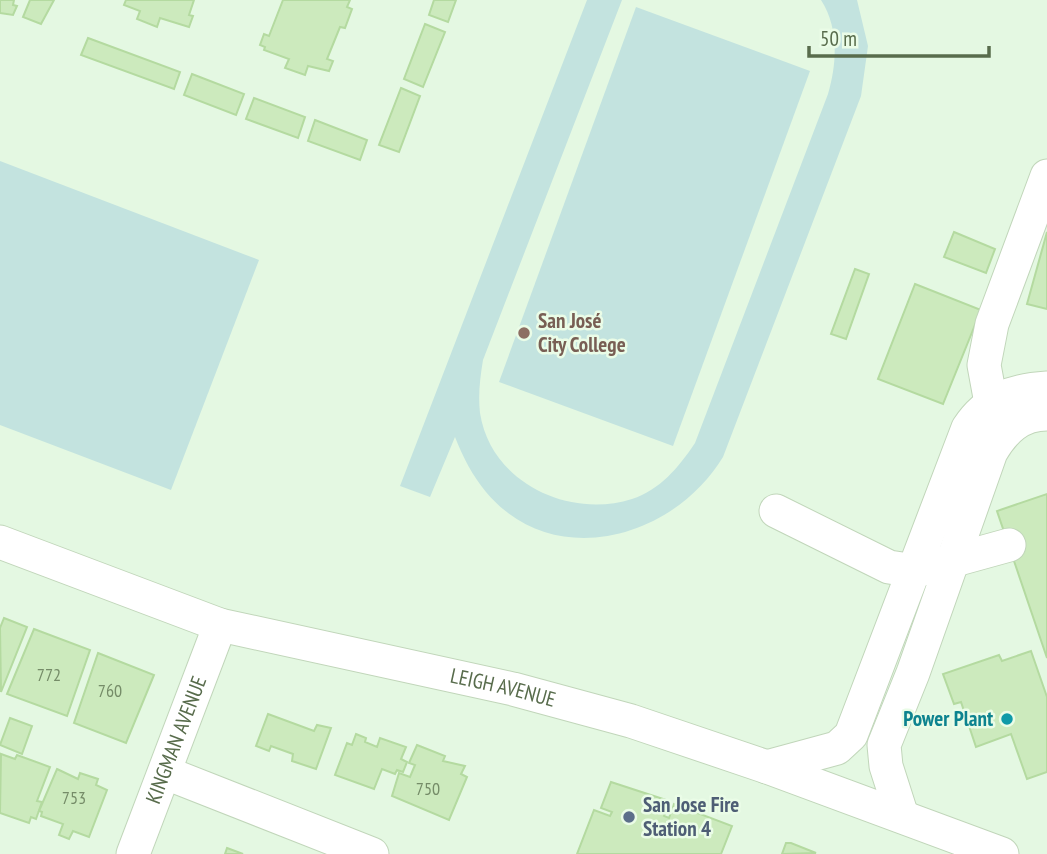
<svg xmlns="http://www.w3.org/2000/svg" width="1047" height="854" font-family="'PT Sans Narrow',sans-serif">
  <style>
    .green { fill: #c3e3df }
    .building { fill: #cceabd; stroke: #b4daa0; stroke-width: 2 }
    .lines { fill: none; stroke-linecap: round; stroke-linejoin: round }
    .minor-casing { stroke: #c1d6ba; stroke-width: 35 }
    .minor { stroke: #fff; stroke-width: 33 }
    .education-dot { fill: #8d6e63; stroke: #eafce7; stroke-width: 2.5 }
    .culture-dot { fill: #0f9aa8; stroke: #eafce7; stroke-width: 2.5 }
    .service-dot { fill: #5c6f8a; stroke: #eafce7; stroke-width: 2.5 }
    .labels { text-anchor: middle; stroke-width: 5; stroke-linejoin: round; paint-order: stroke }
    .number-label { font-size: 18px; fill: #758c68 }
    .education-label { font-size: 21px; font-weight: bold; fill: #785e54; stroke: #eafce7; text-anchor: start }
    .street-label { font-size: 21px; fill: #586c4c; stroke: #eafce7 }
    .culture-label { font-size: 21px; font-weight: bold; fill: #0d838f; stroke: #eafce7; text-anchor: end }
    .service-label { font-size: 21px; font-weight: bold; fill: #4e5e75; stroke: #eafce7; text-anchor: start }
  </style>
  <rect width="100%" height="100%" fill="#e4f8e2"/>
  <g class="green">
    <path d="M587 0H622L483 360C480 378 478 395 480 413 491 483 569 519 632 499 660 490 679 467 695 443L828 94C837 63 839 28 821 0H857L868 46 861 96 723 457C674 538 554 573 486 492 472 475 463 457 455 437L430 497 400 486Z"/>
    <path d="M636 7 810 71 673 446 499 382Z"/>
    <path d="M0 161 259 260 171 490 0 425Z"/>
  </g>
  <g class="building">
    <path d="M0 0H14L13 5 17 6 13 15 0 13Z"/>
    <path d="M30 0H54L41 24 23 17Z"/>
    <path d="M126 0H194L189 15 193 16 189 27 160 18 157 27 137 19 140 11 124 5Z"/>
    <path d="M283 0H350L347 7 352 9 345 28 340 27 327 59 333 61 329 71 308 66 305 75 285 68 289 59 264 50 265 47 260 45 264 34 269 36Z"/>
    <path d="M434 0H456L448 22 429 15Z"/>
    <path d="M425 24 445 32 423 87 404 79Z"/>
    <path d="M88 38 180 72 174 89 81 55Z"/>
    <path d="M192 74 244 94 236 115 184 95Z"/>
    <path d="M401 88 420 96 399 152 379 145Z"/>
    <path d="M254 98 305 117 298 138 246 119Z"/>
    <path d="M315 120 367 140 360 160 308 141Z"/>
    <path d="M954 232 995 249 986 273 944 257Z"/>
    <path d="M1047 232V309L1027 304Z"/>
    <path d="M855 269 869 274 846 339 831 334Z"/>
    <path d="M915 284 981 310 943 404 878 379Z"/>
    <path d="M1047 494V658L997 511Z"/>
    <path d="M4 618 27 627 1 692 0 628Z"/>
    <path d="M34 629 90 650 67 716 7 694Z"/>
    <path d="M1031 651 1047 697V772L1027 779 1011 734 976 747 961 702 954 704 943 674 999 655 1002 661Z"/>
    <path d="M98 653 154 675 126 743 74 723Z"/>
    <path d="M268 714 314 731 317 725 331 728 316 769 292 761 293 754 271 746 269 751 256 746Z"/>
    <path d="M10 718 32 726 22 754 0 745Z"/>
    <path d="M356 734 366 738 365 742 377 747 380 738 406 747 401 759 407 762 403 772 397 770 395 774 382 769 374 789 335 775 347 743 352 745Z"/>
    <path d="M417 745 445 756 443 761 465 766 461 774 467 777 449 820 392 796 399 773 410 777 415 765 409 763Z"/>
    <path d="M1 754 15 759 17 755 50 767 37 801 42 802 36 819 31 817 29 823 0 813Z"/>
    <path d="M57 769 78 779 80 773 98 779 96 785 107 790 89 837 73 831 69 839 59 835 63 824 41 816 42 812 39 811Z"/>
    <path d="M611 782 669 801 664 816 669 818 674 804 732 826 721 854H577L594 810 610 816 612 812 601 808Z"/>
    <path d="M786 843H791L816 853 782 854Z"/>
    <path d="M227 848 243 854H225Z"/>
  </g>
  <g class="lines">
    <defs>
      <g id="minor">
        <path d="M991 403 984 365 992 324 1047 176"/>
        <path d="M776 511 889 567 915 571 1009 545"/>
        <path id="s1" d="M0 542 220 625 513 689 631 721 767 767 1002 854"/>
        <path d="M767 767 837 748 851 735 968 428C987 399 1014 390 1047 388"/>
        <path d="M166 773 372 854"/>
        <path d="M902 816 886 766 884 745 913 673 991 452C1004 430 1020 414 1047 414"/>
        <path id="s2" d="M133 854 220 625"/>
      </g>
    </defs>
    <use href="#minor" class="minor-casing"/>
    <use href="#minor" class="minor"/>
  </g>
  <circle class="education-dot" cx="524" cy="333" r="7"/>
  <circle class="culture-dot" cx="1007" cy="719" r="7"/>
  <circle class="service-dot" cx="629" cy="817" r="7"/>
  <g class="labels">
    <g class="number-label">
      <text x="49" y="681">772</text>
      <text x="110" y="697">760</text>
      <text x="428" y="795">750</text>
      <text x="74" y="804">753</text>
    </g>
    <g class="education-label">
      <text x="538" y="328">San José<tspan x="538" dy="24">City College</tspan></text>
    </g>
    <g class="street-label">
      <text dy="7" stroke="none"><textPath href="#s1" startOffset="525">LEIGH AVENUE</textPath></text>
      <text dy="7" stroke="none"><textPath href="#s2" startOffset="122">KINGMAN AVENUE</textPath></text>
    </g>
    <g class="culture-label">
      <text x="993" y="726">Power Plant</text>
    </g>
    <g class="service-label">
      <text x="643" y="812">San Jose Fire<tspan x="643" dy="24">Station 4</tspan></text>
    </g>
  </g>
  <path d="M809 46v10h180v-10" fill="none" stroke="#586c4c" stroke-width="3.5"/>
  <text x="820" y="46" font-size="21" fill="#586c4c" stroke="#eafce7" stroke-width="5" paint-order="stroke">50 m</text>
</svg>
